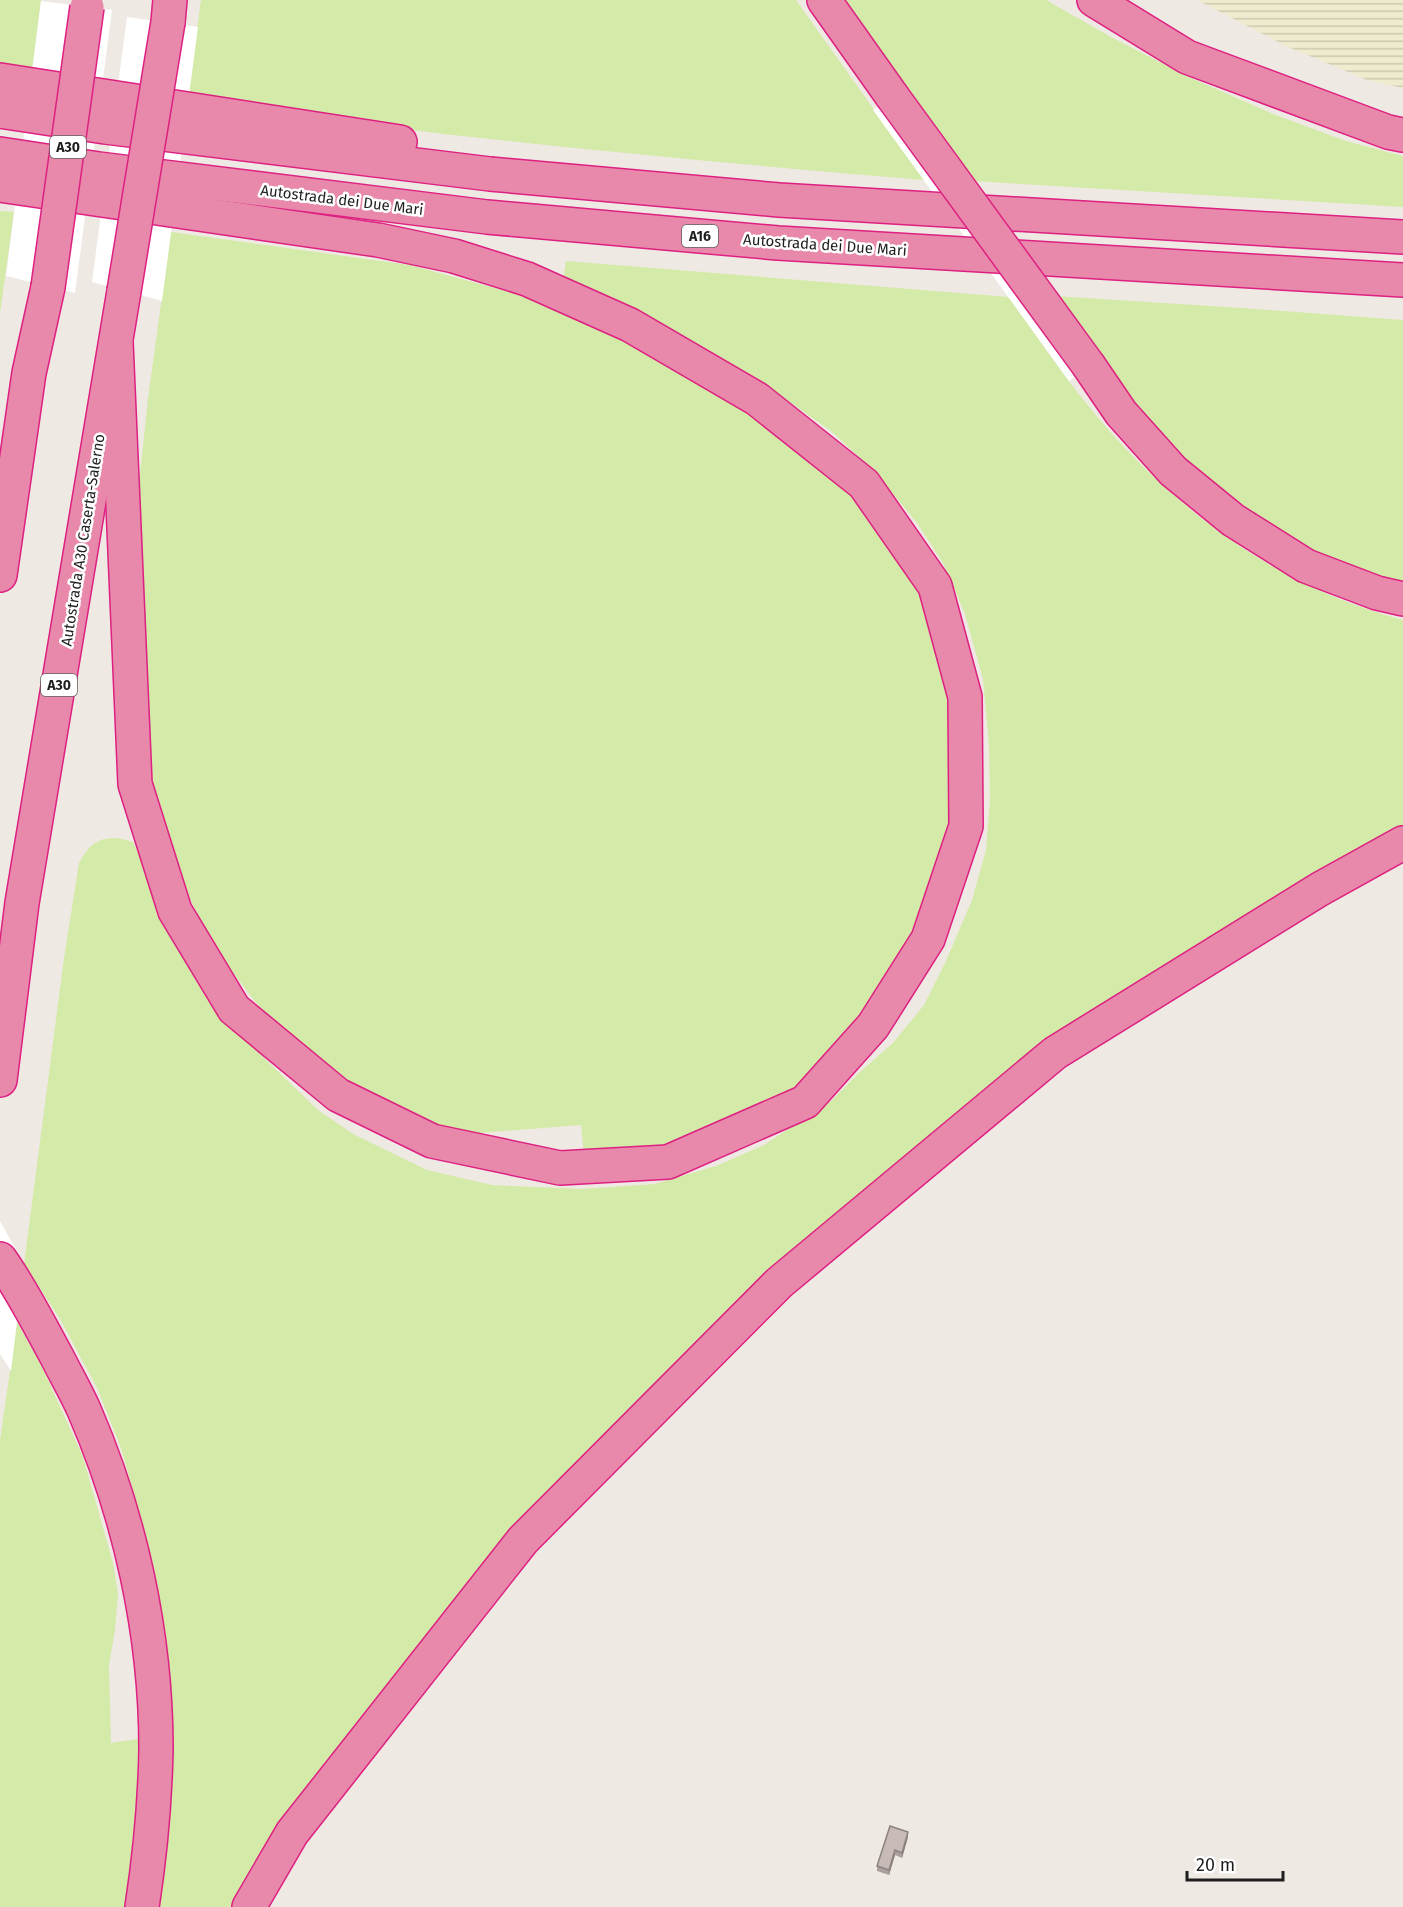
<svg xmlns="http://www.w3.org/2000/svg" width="1403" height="1907" font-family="'Fira Sans',sans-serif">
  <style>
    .farmland { fill: url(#farmland-rules) }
    .grass { fill: #d4eaa8 }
    .pier { fill: #fff }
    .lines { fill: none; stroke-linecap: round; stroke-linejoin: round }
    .highway-casing { stroke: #dd2081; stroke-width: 36 }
    .highway { stroke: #e889ab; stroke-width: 33 }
    .highway-bridge-casing { stroke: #dd2081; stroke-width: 36; stroke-linecap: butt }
    .highway-bridge { stroke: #e889ab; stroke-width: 33 }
    .wall { fill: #aba09d }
    .shaded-wall { fill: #8b8280 }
    .building { fill: #c7bab7; stroke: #8b8280; stroke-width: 1.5 }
    .labels { text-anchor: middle; stroke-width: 5; stroke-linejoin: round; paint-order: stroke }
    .shield { fill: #fff; stroke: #626262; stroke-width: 1.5 }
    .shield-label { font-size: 14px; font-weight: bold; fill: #1e1e1e }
    .street-label { font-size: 15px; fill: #1e1e1e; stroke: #fff }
  </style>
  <defs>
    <pattern id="farmland-rules" width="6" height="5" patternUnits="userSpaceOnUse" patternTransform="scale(1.5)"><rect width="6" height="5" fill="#eeebce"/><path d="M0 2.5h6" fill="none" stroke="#ccc9b0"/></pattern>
  </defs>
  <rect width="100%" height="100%" fill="#efe9e3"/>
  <path class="farmland" d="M1197 0H1403V88L1367 80 1286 46Z"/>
  <g class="grass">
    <path d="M0 0H41L31 78 0 72Z"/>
    <path d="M201 0H796L924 180C678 159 432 137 188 100Z"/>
    <path d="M835 0H1046L1109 36 1191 78 1273 114 1346 141 1403 156V207L972 181Z"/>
    <path d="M0 211 14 212 0 314Z"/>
    <path d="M171 232 410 265 531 298 646 349 756 410 839 476 934 604 957 700 958 826 923 930 866 1025 810 1078 747 1114 677 1147 584 1155 581 1125 467 1134 417 1127 342 1088 280 1034 211 944 163 839 142 726 131 562 148 398Z"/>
    <path d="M566 261 1009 297C1045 348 1081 402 1125 448 1201 529 1295 592 1403 620V833L1129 999 640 1415 243 1907H160L168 1842 172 1775 168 1655 143 1527 121 1448 97 1388 60 1319 24 1264 64 958 79 863C92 839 106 833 133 842L179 939 222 1013 267 1061 318 1110 353 1134 427 1170 492 1185 582 1189 655 1184 716 1166 764 1145 830 1102 860 1072 893 1043 924 1005 946 961 972 900 986 850 990 800 989 745 983 679 965 614 943 563 917 523 874 471 831 431 771 389 688 339 563 281Z"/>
    <path d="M1055 296 1242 308 1403 320V587L1319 556 1264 525 1189 463 1139 409 1100 359Z"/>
    <path d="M17 1322 43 1369 83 1457 113 1563 118 1594 115 1630 109 1665 111 1743 138 1739C137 1795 137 1852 125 1907H0V1440Z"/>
  </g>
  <g class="pier">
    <path d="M41 1 112 10 75 293 6 276Z"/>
    <path d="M127 17 198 27 162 301 92 282Z"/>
    <path d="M904 88 1100 359 1069 381 873 110Z"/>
    <path d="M0 1221 24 1264 11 1371 0 1354Z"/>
  </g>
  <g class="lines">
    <defs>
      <g id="highway">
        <path d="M824 0 892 96"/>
        <path d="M1094 0 1187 57 1388 132 1403 135"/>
        <path d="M168 22 170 0"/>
        <path d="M0 80 400 142"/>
        <path d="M0 111 105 127 490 174 779 200 1403 237"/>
        <path d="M0 154 99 169 487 217 778 243 1403 280"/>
        <path d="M0 185 378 240 454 256 527 279 630 325 757 399 864 484 935 586 965 697 966 826 928 939 873 1026 805 1102 668 1162 560 1168 432 1141 338 1095 234 1009 175 911 135 784 116 342"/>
        <path d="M1089 366 1121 413 1173 471 1233 520 1306 566 1377 593 1403 599"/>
        <path d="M0 575 29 373 48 287"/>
        <path d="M0 1080 22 903 124 291"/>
        <path d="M0 1259C22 1290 39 1324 57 1357 66 1375 76 1392 84 1410 130 1516 156 1633 156 1749 155 1802 150 1855 142 1907"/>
        <path d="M249 1907 292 1833 523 1540 779 1283 1055 1053 1320 889 1403 843"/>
      </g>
    </defs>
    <use href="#highway" class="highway-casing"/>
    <use href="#highway" class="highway"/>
    <defs>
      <g id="highway-bridge">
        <path d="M892 96 1089 366"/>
        <path d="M48 287 87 7"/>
        <path d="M124 291 168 22"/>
      </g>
    </defs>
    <use href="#highway-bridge" class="highway-bridge-casing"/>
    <use href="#highway-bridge" class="highway-bridge"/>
  </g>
  <path class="wall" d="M908 1837 902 1858 895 1855 889 1875 877 1871V1866Z"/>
  <g class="shaded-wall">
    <path d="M908 1832V1837L902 1858V1853Z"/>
    <path d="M895 1850V1855L889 1875V1870Z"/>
  </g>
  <path class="building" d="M890 1826 908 1832 902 1853 895 1850 889 1870 877 1866Z"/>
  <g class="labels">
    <g class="shield">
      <rect x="50" y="136" width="36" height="22" rx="4.5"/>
      <rect x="682" y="225" width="36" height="22" rx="4.5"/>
      <rect x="41" y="674" width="36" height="22" rx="4.5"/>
    </g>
    <g class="shield-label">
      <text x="68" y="152">A30</text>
      <text x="700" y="241">A16</text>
      <text x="59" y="690">A30</text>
    </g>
    <g class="street-label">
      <text transform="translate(342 200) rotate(7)" y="5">Autostrada dei Due Mari</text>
      <text transform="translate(825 245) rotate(4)" y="5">Autostrada dei Due Mari</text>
      <text transform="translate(83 540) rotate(-81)" y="5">Autostrada A30 Caserta-Salerno</text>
    </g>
  </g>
  <path d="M1187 1871v9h96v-9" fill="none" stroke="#1e1e1e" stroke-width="3"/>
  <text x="1196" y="1871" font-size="18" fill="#1e1e1e" stroke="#ffffff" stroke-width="4.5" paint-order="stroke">20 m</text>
</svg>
